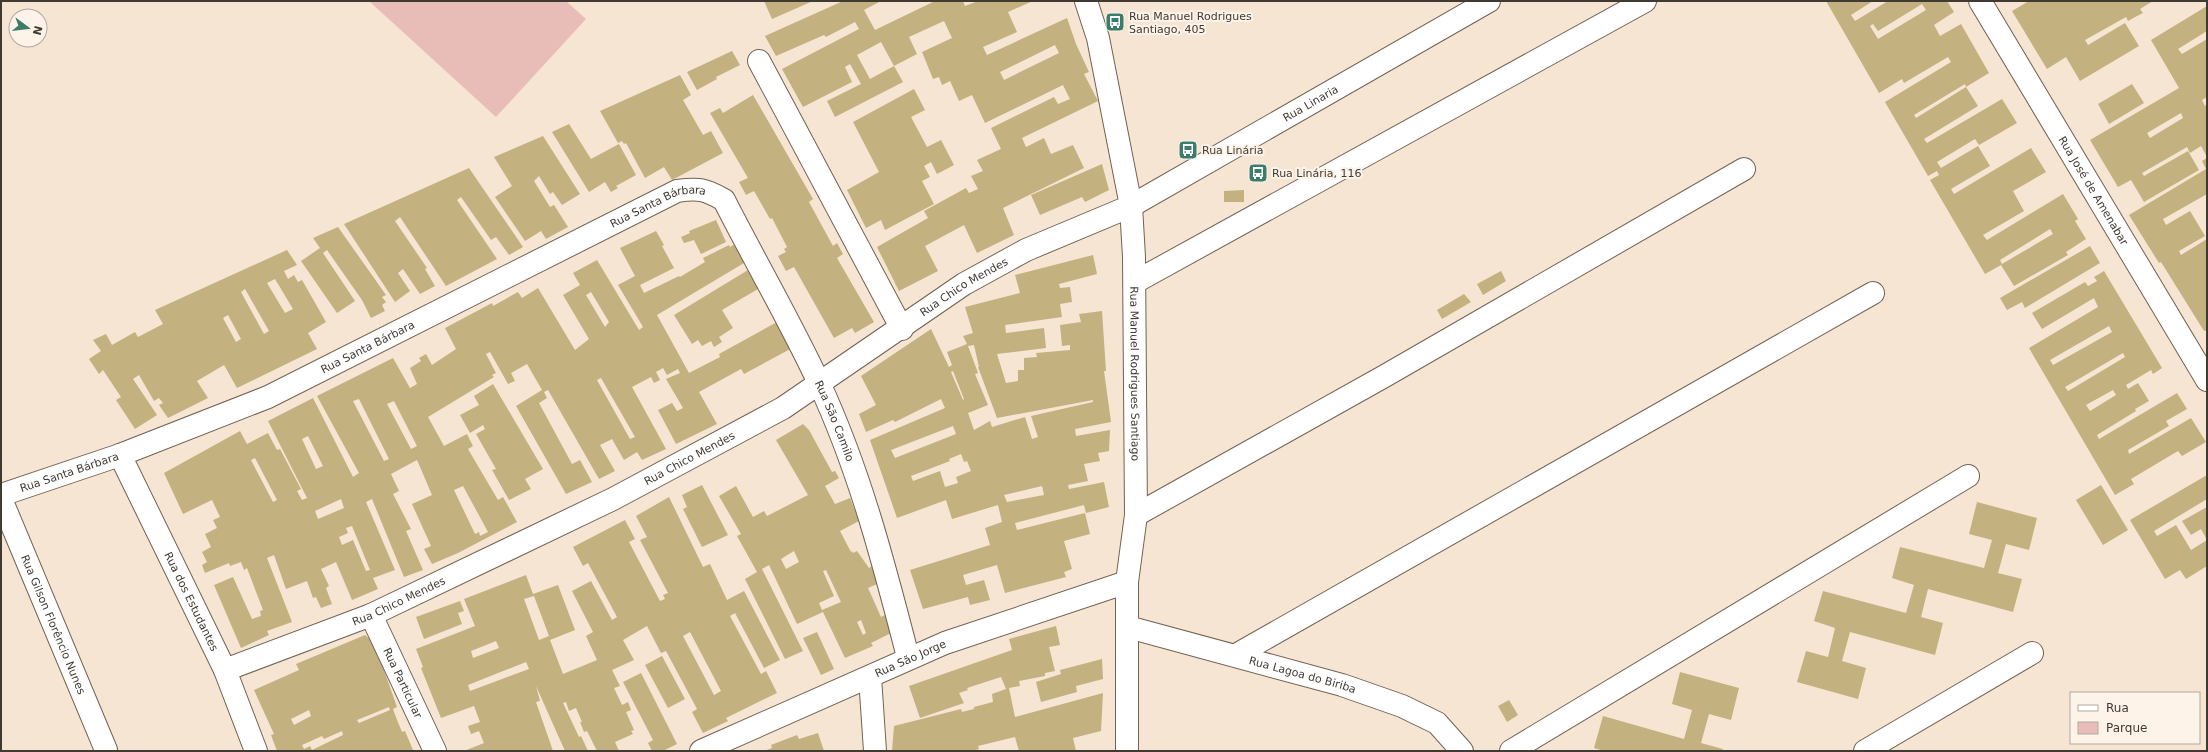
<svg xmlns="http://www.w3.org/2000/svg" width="2208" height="752" font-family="'DejaVu Sans',sans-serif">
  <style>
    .green { fill: #e9bdb7 }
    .building { fill: #c3b17f; fill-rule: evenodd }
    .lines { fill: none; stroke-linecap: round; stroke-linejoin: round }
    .street-casing { stroke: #716252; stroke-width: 24 }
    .secondary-casing { stroke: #716252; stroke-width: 24 }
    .street { stroke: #fff; stroke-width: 22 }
    .secondary { stroke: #fff; stroke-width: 22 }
    .labels { text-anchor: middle; stroke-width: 4; stroke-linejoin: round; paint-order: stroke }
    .poi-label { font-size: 11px; fill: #413a33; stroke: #fdf3e8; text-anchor: start }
    .street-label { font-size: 11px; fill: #413a33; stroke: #fdf3e8 }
  </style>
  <rect width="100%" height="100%" fill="#f6e5d2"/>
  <path class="green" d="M369 1H566L586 19 496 117Z"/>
  <g class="building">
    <path d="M764 1H813L772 19Z"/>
    <path d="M843 1H881L864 10 875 30 935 1H963L965 6 978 1H1033L1008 12 1017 32 983 47 987 55 1067 18 1076 44 1089 72 1084 74 1098 101 1022 138 1026 147 1044 138 1051 154 1073 145 1084 168 1003 208 1014 235 977 253 964 225 925 246 938 271 899 291 877 247 928 218 924 211 966 188 969 193 978 189 971 176 983 171 977 160 1001 149 991 128 1054 97 1058 104 1070 99 1063 85 985 123 972 95 959 101 950 81 942 85 939 77 933 79 922 52 952 38 944 21 909 37 917 54 894 66 881 42 857 55 870 79 894 66 903 82 835 117 827 101 861 84 850 64 845 67 852 82 803 107 782 69 859 29 855 22 826 37 824 35 776 56 765 36ZM1055 45 1059 53 1004 80 1000 72Z"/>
    <path d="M1826 1H1873L1851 15 1855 21 1888 1H1947L1954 12 1934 25 1940 36 1961 24 1989 73 1966 87 1965 84 1914 115 1916 118 1966 87 1978 106 1924 139 1927 143 2002 99 2017 123 1979 145 1975 139 1937 162 1941 168 1978 146 1990 166 1951 189 1954 194 2031 148 2046 172 2013 191 2024 211 1983 235 1987 240 2063 194 2078 219 2075 221 2086 239 2066 252 2068 255 2014 286 2001 265 1985 274 1930 180 1939 175 1937 171 1928 176 1885 102 1951 62 1948 57 1904 83 1902 79 1879 93ZM1922 4 1926 10 1878 39 1870 26 1873 24 1878 31ZM2050 229 2053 234 2002 264 2000 260Z"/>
    <path d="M2029 1H2153L2140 9 2143 13 2137 16 2128 21 2126 17 2085 40 2088 45 2125 23 2139 46 2080 81 2066 57 2047 69 2012 11Z"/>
    <path d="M2207 6V31L2178 49 2182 54 2207 39V97L2202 100 2205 106 2207 104V157L2201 146 2190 153 2187 147 2142 173 2144 176 2188 151 2199 170 2144 202 2131 180 2118 187 2090 140 2179 88 2151 40ZM2181 113 2183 118 2150 138 2147 133Z"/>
    <path d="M732 51 740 65 716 77 717 79 697 90 687 72Z"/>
    <path d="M680 75 691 95 683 100 703 135 711 131 723 153 672 180 664 167 645 178 626 143 624 144 622 141 618 143 600 111Z"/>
    <path d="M2132 84 2144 103 2109 124 2098 104Z"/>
    <path d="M914 89 925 110 911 117 927 147 941 140 954 165 937 174 931 162 924 166 930 177 922 181 934 204 885 230 881 220 866 228 847 190 879 172 853 122Z"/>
    <path d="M753 95 813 199 809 202 833 246 837 243 843 254 837 258 874 322 855 333 852 328 834 338 794 267 786 271 778 256 786 252 784 249 787 247 772 218 770 219 754 191 746 195 739 182 748 178 710 113 720 108 723 113Z"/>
    <path d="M569 124 591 159 619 144 636 175 616 186 618 188 611 192 605 182 589 192 552 132Z"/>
    <path d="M543 136 580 194 562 205 553 192 550 194 539 176 534 181 550 207 554 205 568 227 546 239 541 231 525 241 495 197 512 186 494 157Z"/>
    <path d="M2207 158V194L2163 219 2166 225 2190 211 2205 236 2179 251 2181 255 2207 239V330L2204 331 2161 262 2159 263 2129 215 2206 169 2202 161Z"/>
    <path d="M1102 164 1109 190 1085 202 1082 197 1040 215 1031 195Z"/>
    <path d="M469 168 523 247 509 255 496 237 491 240 461 197 457 200 497 259 446 286 400 217 395 221 427 268 425 269 435 286 420 294 403 269 398 273 410 291 395 302 344 224Z"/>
    <path d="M1244 190V202H1224V191Z"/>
    <path d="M716 220 726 242 701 254 694 240 684 243 681 237 690 233 689 231Z"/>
    <path d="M338 227 386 295 382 297 386 302 382 305 385 311 371 318 362 300 327 250 323 253 355 301 337 313 301 261 320 248 313 238Z"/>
    <path d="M656 231 664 245 662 246 674 268 640 285 644 293 679 276 680 277 705 262 703 258 729 245 730 247 735 244 744 263 657 315 689 373 720 357 719 354 777 322 792 348 744 374 741 369 699 392 717 424 676 444 658 410 672 403 677 411 683 408 666 379 680 373 678 369 667 375 663 368 656 372 660 380 654 383 651 377 632 387 666 449 642 460 637 452 624 460 612 439 600 445 615 471 599 479 548 390 544 392 547 398 539 403 572 464 580 460 592 482 566 494 516 406 542 390 527 364 511 373 515 381 508 384 490 352 486 354 496 373 492 375 494 377 428 417 444 446 467 434 473 446 468 449 498 500 503 497 517 522 458 553 432 564 424 549 431 546 412 504 432 495 417 460 391 474 399 491 393 494 411 529 406 531 423 570 404 577 372 499 366 502 395 570 373 578 378 589 352 600 336 562 321 569 329 586 326 588 332 604 321 608 316 597 313 598 307 581 286 589 274 555 267 558 292 622 267 631 269 635 241 648 214 585 233 577 252 619 261 616 260 611 263 610 247 568 244 570 241 562 230 566 229 563 205 573 202 565 207 562 202 552 211 547 205 534 217 528 213 520 220 517 212 500 183 514 164 473 240 431 247 444 268 433 277 450 280 449 301 489 297 491 302 500 307 498 268 421 313 398 353 477 359 473 317 396 393 358 410 388 417 384 410 368 421 361 419 358 426 354 432 365 456 349 445 328 492 303 493 306 518 292 522 298 538 288 575 350 589 339 563 295 580 285 573 273 597 260 639 330 643 327 618 285 635 276 620 248ZM591 292 609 322 605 327 586 295ZM601 378 635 437 630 439 597 380ZM359 399 389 459 384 461 353 401ZM394 401 417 446 411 449 387 404ZM308 436 323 466 316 469 302 439ZM255 458 277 500 273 502 251 460ZM463 486 488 532 480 536 479 532 475 534 454 490ZM341 499 344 508 318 519 315 511ZM352 526 370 570 366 571 353 540 342 545 339 537 348 533 346 528Z"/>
    <path d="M2090 246 2100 263 2025 308 2022 302 2007 310 2000 298Z"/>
    <path d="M287 250 297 265 284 271 288 279 294 275 298 282 302 280 326 322 308 333 317 349 237 388 224 365 197 381 208 398 168 418 159 405 163 403 159 398 154 401 139 375 133 379 157 415 135 429 116 400 121 397 103 370 99 374 89 359 101 351 93 340 106 334 112 345 135 332 138 337 163 324 155 310ZM275 279 293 309 285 313 267 283ZM245 289 269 331 264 334 241 292ZM228 315 241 339 236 342 223 318Z"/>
    <path d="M1093 255 1097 274 1059 284 1060 288 1070 287 1072 302 1060 304 1062 317 1005 325 1006 333 1044 328 1046 348 997 354 1006 383 1018 381V370H1024V358L1037 357 1036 353 1070 350V345L1062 346 1060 325 1081 322 1079 314 1102 311 1106 371H1104L1111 422 1075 429 1076 436 1110 430 1109 451 1098 453 1100 461 1084 464 1088 481 1068 485 1069 489 1104 482 1109 507 1086 513 1084 505 1015 523 1017 530 1085 513 1090 534 1064 541 1072 569 1064 572 1066 577 1005 593 997 565 963 575 966 585 984 580 990 600 970 605 968 597 923 609 910 570 990 545 985 528 1002 522 998 505 952 519 946 500 897 518 870 440 945 408 941 399 895 422 893 420 866 432 859 414 876 405 861 376 931 329 949 367 952 365 947 352 967 344 963 336 973 333 965 307 1020 293 1015 275ZM974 345 979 367H978L997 418 1093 400V402L1031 416 1038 437 1032 439 1025 417 992 427 990 421 974 430 968 413 988 405 975 374 978 373 968 346ZM953 371 964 399 963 400 951 372ZM953 426 956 434 895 458 891 450ZM961 454 964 462 967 461 971 471 956 477 958 483 945 487 940 471 913 481 911 476 950 461 949 459ZM1042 486 1044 495 1007 502 1004 495Z"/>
    <path d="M748 270 758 289 722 310 733 328 719 337 722 342 714 347 711 341 702 346 698 340 692 344 674 315Z"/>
    <path d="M1501 271 1506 281 1483 295 1477 284Z"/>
    <path d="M2104 271 2162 368 2153 374 2151 370 2126 385 2128 389 2138 383 2149 401 2135 409 2136 411 2097 435 2099 439 2177 393 2187 409 2166 421 2169 426 2128 450 2129 454 2191 418 2206 442 2182 456 2178 451 2131 479 2134 484 2115 495 2029 348 2098 307 2094 298 2042 329 2032 313 2085 282 2088 286 2097 281 2094 277ZM2109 326 2112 332 2053 365 2050 360ZM2123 353 2125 357 2075 387 2068 391 2065 387ZM2113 390 2116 395 2090 411 2086 405Z"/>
    <path d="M1464 294 1471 302 1442 319 1437 310Z"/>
    <path d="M493 384 543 469 525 479 531 489 509 500 492 470 496 469 476 434 485 429 483 425 470 433 460 415 479 405 474 396Z"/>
    <path d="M803 424 809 430 832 472 835 471 839 478 825 486 835 504 850 498 859 521 840 531 851 552 852 551 853 553 857 551 869 568 872 566 877 584 868 588 881 617 885 615 893 632 871 643 873 646 845 658 823 612 797 624 769 565 762 569 803 651 785 659 745 579 757 572 737 536 741 534 719 496 736 486 753 517 764 511 767 516 808 495 776 440ZM794 551 799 562 786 569 781 559ZM826 570 841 602 822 610 819 603 834 596 823 571ZM861 620 866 633 863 635 857 622Z"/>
    <path d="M2207 475V499L2154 531 2157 536 2176 525 2191 550 2207 540V566L2186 579 2180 570 2165 579 2130 520Z"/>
    <path d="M702 485 728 535 702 547 683 509 687 507 682 495Z"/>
    <path d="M2101 485 2128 530 2103 545 2076 500Z"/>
    <path d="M669 497 703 567 710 564 727 600 744 591 780 660 764 668 735 613 730 616 761 674 766 671 777 693 726 718 728 721 703 733 692 712 697 709 666 651 661 653 647 626 623 640 634 660 612 670 620 686 614 688 622 705 628 702 631 710 626 712 634 730 631 731 633 734 615 742 619 751H597L587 731 584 732 580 722H582L576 708 569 711 566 702 563 703 579 737 581 736 588 751H565L536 686 540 701 536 702 553 751H464L484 743 479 731 471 734 468 726 480 722 474 706 441 718 421 668 423 667 416 649 475 626 464 599 526 575 533 594 558 585 575 630 550 640 563 674 597 660 586 636 593 632 572 591 591 581 612 620 617 617 588 563 583 566 573 547 625 520 635 539 629 542 660 601 665 599 663 595 668 593 640 540 647 537 636 516ZM534 596 549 636 539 640 524 599ZM690 632 721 691 714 695 683 636ZM496 641 499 648 473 658 471 651ZM526 662 529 669 470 691 468 685Z"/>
    <path d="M1977 502 2037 518 2029 550 2006 544 1998 573 2022 579 2013 612 1928 589 1921 617 1943 623 1935 655 1850 632 1842 661 1866 668 1858 699 1797 682 1806 651 1828 657 1835 628 1814 621 1823 591 1906 613 1914 585 1892 578 1900 547 1984 568 1992 540 1969 534Z"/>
    <path d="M2207 507V540L2201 529 2191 535 2182 521Z"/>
    <path d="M460 601 464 611 458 613 462 624 424 639 416 617Z"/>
    <path d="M1056 626 1060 645 1049 647 1055 671 1045 673V676L1019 681 1020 686 1009 688 1015 717 1103 693 1101 731 1073 738 1076 751H1019L1015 737 978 746 979 749 972 751H892L894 726 961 709 962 712 974 709V707L993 702 992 694 1006 689 1001 677 967 688 968 690 959 693 964 703 920 718 909 686 1012 650 1009 639Z"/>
    <path d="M817 632 834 669 821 675 803 638Z"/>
    <path d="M365 635 371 640 380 659 397 707 393 709 397 720 402 732 405 731 413 750 277 751 271 735 274 734 254 690 299 670 296 664ZM389 707 390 710 359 723 357 720ZM309 710 311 716 294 725 291 719ZM342 731 343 735 312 750 310 746 304 749 302 745 322 736 324 739Z"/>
    <path d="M662 656 685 699 668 708 645 665Z"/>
    <path d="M1102 659 1103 679 1076 686 1077 692 1041 702 1036 682 1061 674 1060 670Z"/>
    <path d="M1680 672 1739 688 1731 720 1709 714 1701 743 1723 749 1722 751H1604L1594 748 1603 716 1684 739 1692 710 1672 704Z"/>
    <path d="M641 673 677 744 663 751H652L648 743 653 740 623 682Z"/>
    <path d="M1509 700 1518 715 1507 722 1498 706Z"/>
    <path d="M818 733 824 751H764L772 748 771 745 797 735 799 739Z"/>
  </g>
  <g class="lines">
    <defs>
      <g id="street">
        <path id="s1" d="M1980 1 2207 380"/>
        <path d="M759 61 902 329"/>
        <path d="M1135 282 1645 1"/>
        <path id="s2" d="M120 455 225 670 256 751"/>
        <path id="s3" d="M1 495 120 455 268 397 677 191C699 188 705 189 724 200 755 261 790 321 819 383 860 471 884 564 908 657"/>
        <path id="s4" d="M1 499 106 750"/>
        <path d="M1136 515 1383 377 1744 169"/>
        <path id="s5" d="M371 615 435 751"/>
        <path id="s6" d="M1128 627 1342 685 1402 706 1437 723 1462 751"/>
        <path d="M1236 655 1873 293"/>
        <path id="s7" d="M225 670 371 615 613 499 783 408 964 284 1026 250 1131 206 1489 1"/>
        <path d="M870 677 875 751"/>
        <path id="s8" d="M701 751 945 643 1127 582"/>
        <path d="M1511 751 1968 476"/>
        <path d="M1865 751 2032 653"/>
      </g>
      <g id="secondary">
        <path id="s9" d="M1086 1 1098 38 1131 206 1134 257 1136 515 1127 582V751"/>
      </g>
    </defs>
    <use href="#street" class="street-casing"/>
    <use href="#secondary" class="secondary-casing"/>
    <use href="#street" class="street"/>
    <use href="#secondary" class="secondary"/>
  </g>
  <defs>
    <symbol id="bus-square" viewBox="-11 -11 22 22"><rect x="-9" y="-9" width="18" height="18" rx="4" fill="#3b7c6b" stroke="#fdf3e8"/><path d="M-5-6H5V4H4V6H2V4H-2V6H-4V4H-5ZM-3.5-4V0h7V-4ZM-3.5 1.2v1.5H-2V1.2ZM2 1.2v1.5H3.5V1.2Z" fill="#fff"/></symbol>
  </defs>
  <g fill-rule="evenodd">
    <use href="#bus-square" x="1104" y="11" width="22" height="22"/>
    <use href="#bus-square" x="1177" y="139" width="22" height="22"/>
    <use href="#bus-square" x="1247" y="162" width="22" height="22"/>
  </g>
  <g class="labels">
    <g class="poi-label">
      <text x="1129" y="20">Rua Manuel Rodrigues<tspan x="1129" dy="13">Santiago, 405</tspan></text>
      <text x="1202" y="154">Rua Linária</text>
      <text x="1272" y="177">Rua Linária, 116</text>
    </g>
    <g class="street-label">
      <text dy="4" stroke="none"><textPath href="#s7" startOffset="1228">Rua Linaria</textPath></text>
      <text dy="4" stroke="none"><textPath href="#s1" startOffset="221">Rua José de Amenabar</textPath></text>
      <text dy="4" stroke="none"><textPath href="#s3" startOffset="720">Rua Santa Bárbara</textPath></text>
      <text dy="4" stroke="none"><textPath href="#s7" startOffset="835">Rua Chico Mendes</textPath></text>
      <text dy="4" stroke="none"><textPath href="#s3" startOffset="396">Rua Santa Bárbara</textPath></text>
      <text dy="4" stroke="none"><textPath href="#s9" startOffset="378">Rua Manuel Rodrigues Santiago</textPath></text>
      <text dy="4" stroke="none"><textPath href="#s3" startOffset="1039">Rua São Camilo</textPath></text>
      <text dy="4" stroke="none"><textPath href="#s7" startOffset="511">Rua Chico Mendes</textPath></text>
      <text dy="4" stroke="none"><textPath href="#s3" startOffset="72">Rua Santa Bárbara</textPath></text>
      <text dy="4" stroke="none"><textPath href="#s7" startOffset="187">Rua Chico Mendes</textPath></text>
      <text dy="4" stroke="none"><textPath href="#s2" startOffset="163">Rua dos Estudantes</textPath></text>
      <text dy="4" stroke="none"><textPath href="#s4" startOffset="136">Rua Gilson Florêncio Nunes</textPath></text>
      <text dy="4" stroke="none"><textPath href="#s8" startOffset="229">Rua São Jorge</textPath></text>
      <text dy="4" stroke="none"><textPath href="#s6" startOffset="181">Rua Lagoa do Biriba</textPath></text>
      <text dy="4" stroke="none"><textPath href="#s5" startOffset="75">Rua Particular</textPath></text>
    </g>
  </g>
  <rect width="2208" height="752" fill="none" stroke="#413a33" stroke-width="4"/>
  <rect x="2070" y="692" width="130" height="52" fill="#fdf3e8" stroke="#b2a9a0"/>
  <rect x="2078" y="705" width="20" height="6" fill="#ffffff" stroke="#b2a9a0"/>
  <text x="2106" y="712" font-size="12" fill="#413a33">Rua</text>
  <rect x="2078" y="722" width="20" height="12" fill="#e9bdb7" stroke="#b2a9a0"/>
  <text x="2106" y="732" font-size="12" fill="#413a33">Parque</text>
  <g transform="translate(28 28) rotate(105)"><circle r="19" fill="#fdf3e8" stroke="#b2a9a0"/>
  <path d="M0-3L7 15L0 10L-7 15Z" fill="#3b7c6b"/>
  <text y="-6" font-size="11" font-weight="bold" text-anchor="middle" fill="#413a33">N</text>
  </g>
</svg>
